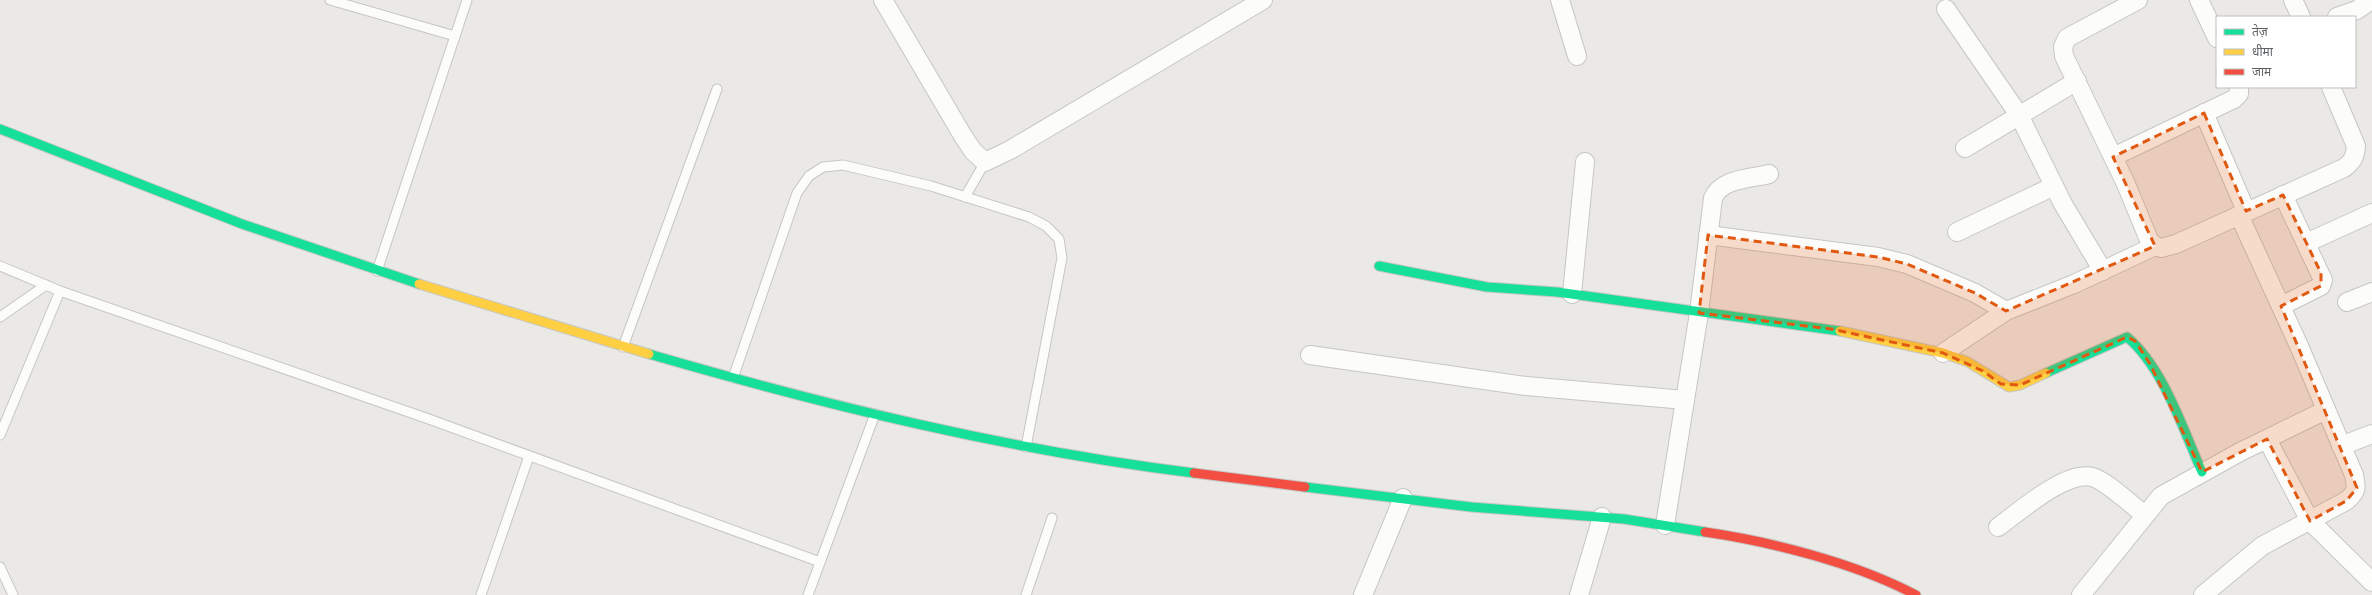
<svg xmlns="http://www.w3.org/2000/svg" width="2372" height="595" font-family="Montserrat,'Noto Sans Devanagari',sans-serif">
  <style>
    .lines { fill: none; stroke-linecap: round; stroke-linejoin: round }
    .lane-casing { stroke: #c6c6c6; stroke-width: 11 }
    .street-casing { stroke: #c6c6c6; stroke-width: 20 }
    .fast-casing { stroke: #c6c6c6; stroke-width: 11 }
    .slow-casing { stroke: #c6c6c6; stroke-width: 11 }
    .jam-casing { stroke: #c6c6c6; stroke-width: 11 }
    .lane { stroke: #fcfcfb; stroke-width: 9 }
    .street { stroke: #fcfcfb; stroke-width: 18 }
    .fast { stroke: #16e098; stroke-width: 9 }
    .slow { stroke: #ffcf43; stroke-width: 9 }
    .jam { stroke: #f24e42; stroke-width: 9 }
    .marked { fill: #e15910; fill-opacity: 0.2; stroke: #e15910; stroke-width: 3; stroke-dasharray: 8 5; stroke-linejoin: round }
  </style>
  <rect width="100%" height="100%" fill="#ebe9e5"/>
  <g class="lines">
    <defs>
      <g id="lane">
        <path d="M330 0 455 36"/>
        <path d="M965 197 985 162"/>
        <path d="M0 266 60 291 426 418 820 562"/>
        <path d="M377 271 467 0"/>
        <path d="M0 317 46 285"/>
        <path d="M623 347 717 89"/>
        <path d="M733 378 797 193 809 176 823 167 843 165 931 186 1029 217 1046 226 1059 239 1062 258 1026 447"/>
        <path d="M0 435 60 291"/>
        <path d="M0 567 13 595"/>
        <path d="M481 595 529 456"/>
        <path d="M808 595 875 414"/>
        <path d="M1026 595 1052 518"/>
      </g>
      <g id="street">
        <path d="M883 0 963 136 973 151 985 162 1010 150 1263 0"/>
        <path d="M1560 0 1577 56"/>
        <path d="M2138 0 2067 38 2063 47 2064 56 2126 184 2149 240 2155 246 2161 248 2176 244 2344 168C2353 161 2355 157 2356 146L2331 87"/>
        <path d="M2199 0 2217 38"/>
        <path d="M2293 0 2301 17"/>
        <path d="M1946 9 2019 115 2063 204 2103 271"/>
        <path d="M2337 17 2357 10 2371 0"/>
        <path d="M2204 113 2246 211"/>
        <path d="M1965 148 2077 81"/>
        <path d="M2113 157 2234 99 2239 94V87"/>
        <path d="M1957 232 2054 186"/>
        <path d="M1708 235 1878 257 1907 264 1975 293 2006 311"/>
        <path d="M2306 243 2372 213"/>
        <path d="M1572 294 1585 162"/>
        <path d="M2347 302 2372 292"/>
        <path d="M2281 306 2321 286 2323 280 2283 195"/>
        <path d="M1943 353 2006 311 2074 284 2155 246"/>
        <path d="M1310 355 1526 386 1685 400"/>
        <path d="M2267 439 2310 521 2372 582"/>
        <path d="M2341 446 2372 434"/>
        <path d="M1665 525 1699 313 1713 198C1722 178 1750 179 1769 174"/>
        <path d="M1998 527C2019 512 2066 470 2092 477 2107 481 2131 505 2145 515"/>
        <path d="M1363 595 1403 498"/>
        <path d="M1579 595 1602 517"/>
        <path d="M2081 595 2161 496 2240 452 2326 410"/>
        <path d="M2203 595 2262 546 2346 501C2357 492 2357 488 2354 475L2299 346 2239 215"/>
      </g>
      <g id="fast">
        <path d="M0 129 242 224 419 284"/>
        <path d="M1379 266 1487 287 1557 292 1840 331"/>
        <path d="M649 354C828 406 1009 450 1194 473"/>
        <path d="M2046 373 2127 337C2163 367 2183 429 2202 472"/>
        <path d="M1305 487 1471 507 1624 519 1705 532"/>
      </g>
      <g id="slow">
        <path d="M419 284 649 354"/>
        <path d="M1840 331 1943 353 1968 362 2009 387 2020 385 2046 373"/>
      </g>
      <g id="jam">
        <path d="M1194 473 1305 487"/>
        <path d="M1705 532C1773 542 1855 563 1916 595"/>
      </g>
    </defs>
    <use href="#lane" class="lane-casing"/>
    <use href="#street" class="street-casing"/>
    <use href="#fast" class="fast-casing"/>
    <use href="#slow" class="slow-casing"/>
    <use href="#jam" class="jam-casing"/>
    <use href="#lane" class="lane"/>
    <use href="#street" class="street"/>
    <use href="#fast" class="fast"/>
    <use href="#slow" class="slow"/>
    <use href="#jam" class="jam"/>
  </g>
  <path class="marked" d="M2204 113 2246 211 2283 195 2321 273V286L2281 306 2357 488 2346 501 2310 521 2267 439 2202 472 2150 364 2135 341 2127 337 2020 385 2001 384 1983 371 1943 353 1831 329 1699 313 1708 235 1878 257 1907 264 1975 293 2006 311 2155 246 2113 157Z"/>
  <rect x="2216" y="16" width="140" height="72" fill="#ffffff" stroke="#bdbfc0"/>
  <rect x="2224" y="29" width="20" height="6" fill="#16e098" stroke="#bdbfc0"/>
  <text x="2252" y="36" font-size="12" fill="#5b5f62">तेज़</text>
  <rect x="2224" y="49" width="20" height="6" fill="#ffcf43" stroke="#bdbfc0"/>
  <text x="2252" y="56" font-size="12" fill="#5b5f62">धीमा</text>
  <rect x="2224" y="69" width="20" height="6" fill="#f24e42" stroke="#bdbfc0"/>
  <text x="2252" y="76" font-size="12" fill="#5b5f62">जाम</text>
</svg>
